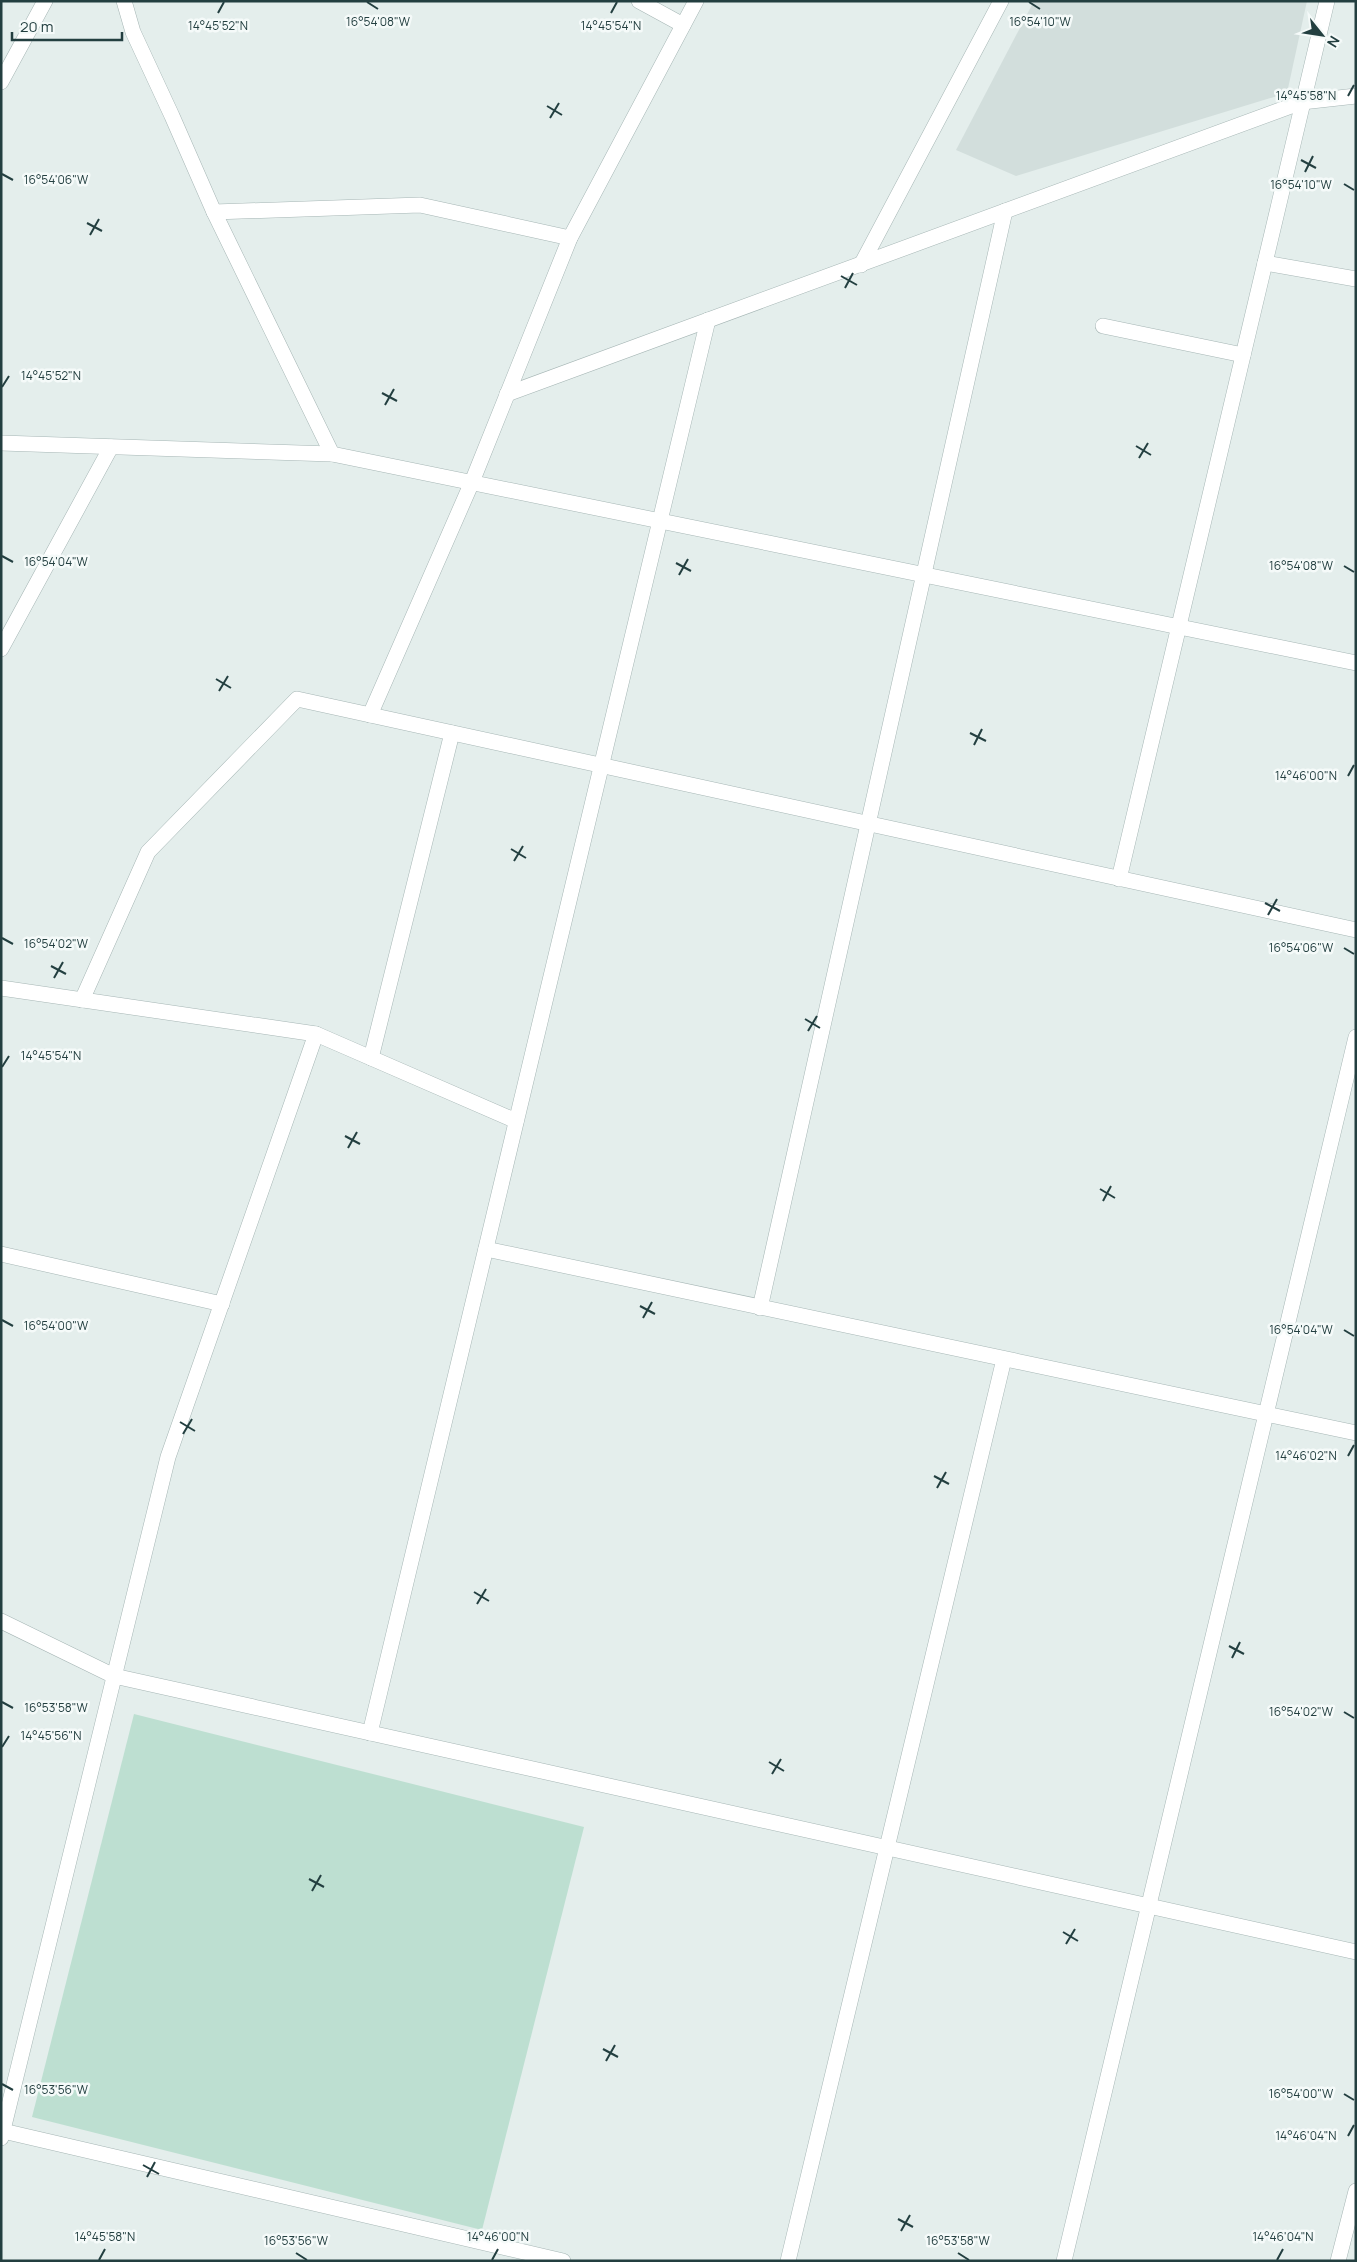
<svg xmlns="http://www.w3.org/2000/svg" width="1357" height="2262" font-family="Manrope,sans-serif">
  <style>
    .built { fill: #d2dedc }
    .green { fill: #bddfd1 }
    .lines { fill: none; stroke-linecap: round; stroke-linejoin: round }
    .street-casing { stroke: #a6b6b5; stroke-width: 16 }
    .street { stroke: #fff; stroke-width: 15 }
    .ticks { fill: none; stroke: #233f40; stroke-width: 2 }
    .ticks-label { font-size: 12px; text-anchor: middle; fill: #233f40; stroke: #f5faf9; stroke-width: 5; stroke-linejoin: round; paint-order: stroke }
  </style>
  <rect width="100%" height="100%" fill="#e4eeec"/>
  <path class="built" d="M1034 1H1307L1287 93 1016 176 956 150Z"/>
  <path class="green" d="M134 1714 584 1827 482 2230 32 2117Z"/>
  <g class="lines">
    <defs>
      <g id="street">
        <path d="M124 1 133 32 172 116 214 212 332 454"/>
        <path d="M639 1 683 25"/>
        <path d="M1 82 45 1"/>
        <path d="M214 212 420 205 570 238"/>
        <path d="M1265 263 1356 279"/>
        <path d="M861 265 1001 1"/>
        <path d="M1103 326 1243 355"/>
        <path d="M507 394 1302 102 1356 96"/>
        <path d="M1 443 332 454 1356 663"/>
        <path d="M1 649 111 447"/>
        <path d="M370 715 472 482 570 238 696 1"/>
        <path d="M1119 879 1327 1"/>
        <path d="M1 988 316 1034 516 1121"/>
        <path d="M82 1000 148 852 297 699 1356 930"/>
        <path d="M371 1058 452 733"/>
        <path d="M486 1249 1356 1433"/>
        <path d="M1 1254 222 1304"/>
        <path d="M760 1308 1005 211"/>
        <path d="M1 1621 114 1676 1356 1952"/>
        <path d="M370 1733 708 320"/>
        <path d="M3 2131 563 2261"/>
        <path d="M1 2138 168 1457 316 1034"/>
        <path d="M788 2261 1004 1359"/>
        <path d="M1064 2261 1356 1037"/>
        <path d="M1338 2261 1356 2191"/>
      </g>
    </defs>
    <use href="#street" class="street-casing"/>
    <use href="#street" class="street"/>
  </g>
  <path class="ticks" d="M367 2 378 9M1029 2 1040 9M218 13 224 2M611 13 617 2M1348 96 1354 85M547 106 562 115M550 118 559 103M1301 160 1316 168M1305 172 1313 156M2 174 13 180M1344 184 1354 190M87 223 102 231M90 235 99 219M841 276 857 285M845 288 853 273M2 387 9 376M382 393 397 401M385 405 394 389M1136 446 1151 455M1139 458 1148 443M2 556 13 562M676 563 691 571M1344 566 1354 572M679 575 688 559M216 679 231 688M219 691 228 676M970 733 986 741M974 745 982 729M1348 776 1354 765M511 849 526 858M514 861 523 846M1265 903 1280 911M1268 915 1277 899M2 938 13 944M1344 948 1354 954M51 966 66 974M54 978 63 962M805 1019 820 1028M808 1031 817 1016M2 1067 9 1056M345 1136 360 1144M348 1148 357 1132M1100 1189 1115 1198M1103 1201 1111 1186M640 1306 655 1314M643 1318 652 1302M2 1320 13 1326M1344 1330 1354 1336M180 1422 195 1431M183 1434 192 1419M1348 1456 1354 1445M934 1476 949 1484M937 1488 946 1472M474 1592 489 1601M477 1604 486 1589M1229 1646 1244 1654M1232 1658 1240 1642M2 1702 13 1708M1344 1712 1354 1718M2 1747 9 1736M769 1762 784 1771M772 1774 781 1759M309 1879 324 1887M312 1891 321 1875M1063 1932 1078 1941M1066 1944 1075 1929M603 2049 618 2057M606 2061 615 2045M2 2084 13 2090M1344 2094 1354 2100M1348 2136 1354 2125M143 2165 159 2174M147 2177 155 2162M898 2219 913 2227M901 2231 910 2215M296 2253 307 2260M958 2253 969 2260M99 2260 105 2249M492 2260 498 2249M1277 2260 1283 2249"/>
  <g class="ticks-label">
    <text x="1040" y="26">16°54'10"W</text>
    <text x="378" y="26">16°54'08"W</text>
    <text x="218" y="30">14°45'52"N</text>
    <text x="611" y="30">14°45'54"N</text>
    <text x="1306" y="100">14°45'58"N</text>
    <text x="56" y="184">16°54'06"W</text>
    <text x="1301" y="189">16°54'10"W</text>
    <text x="51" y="380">14°45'52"N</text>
    <text x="56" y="566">16°54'04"W</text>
    <text x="1301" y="570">16°54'08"W</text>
    <text x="1306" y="780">14°46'00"N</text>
    <text x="56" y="948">16°54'02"W</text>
    <text x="1301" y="952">16°54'06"W</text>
    <text x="51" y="1060">14°45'54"N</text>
    <text x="56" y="1330">16°54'00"W</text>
    <text x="1301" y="1334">16°54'04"W</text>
    <text x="1306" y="1460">14°46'02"N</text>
    <text x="56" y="1712">16°53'58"W</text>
    <text x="1301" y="1716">16°54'02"W</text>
    <text x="51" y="1740">14°45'56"N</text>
    <text x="56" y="2094">16°53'56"W</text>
    <text x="1301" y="2098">16°54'00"W</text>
    <text x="1306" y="2140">14°46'04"N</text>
    <text x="105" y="2241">14°45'58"N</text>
    <text x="498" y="2241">14°46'00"N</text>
    <text x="1283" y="2241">14°46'04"N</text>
    <text x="296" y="2245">16°53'56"W</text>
    <text x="958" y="2245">16°53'58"W</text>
  </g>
  <rect width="1357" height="2262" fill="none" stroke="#233f40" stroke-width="5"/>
  <g transform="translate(1322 35) rotate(120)" stroke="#f5faf9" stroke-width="4" paint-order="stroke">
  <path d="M0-4L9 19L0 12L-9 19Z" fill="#233f40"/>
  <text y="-8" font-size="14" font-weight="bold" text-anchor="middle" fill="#233f40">N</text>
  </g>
  <path d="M12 32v8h110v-8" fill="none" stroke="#233f40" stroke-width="2.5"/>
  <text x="20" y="32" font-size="15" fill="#233f40" stroke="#f5faf9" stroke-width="4" paint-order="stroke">20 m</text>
</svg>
